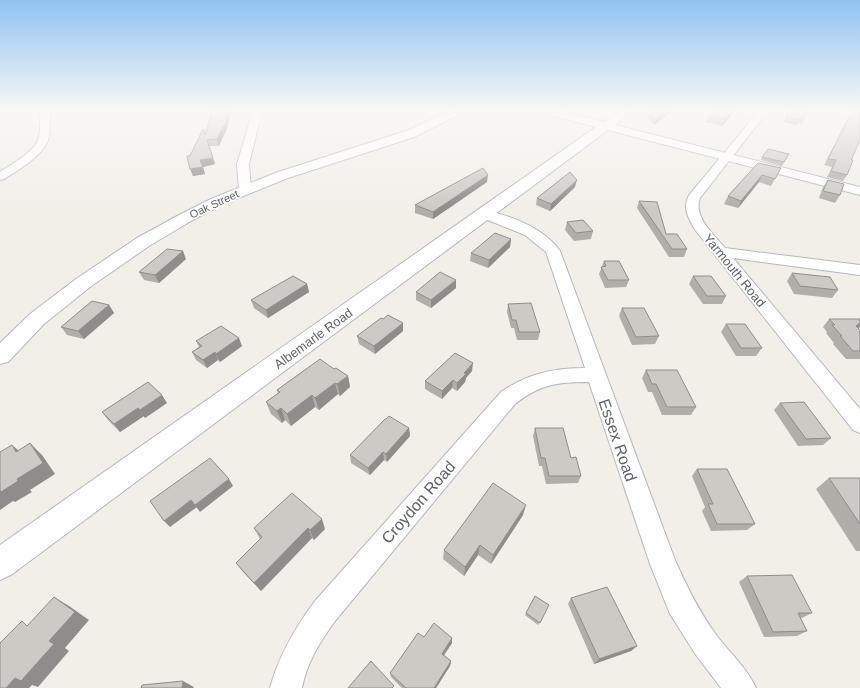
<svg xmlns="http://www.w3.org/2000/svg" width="860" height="688" font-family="Arial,sans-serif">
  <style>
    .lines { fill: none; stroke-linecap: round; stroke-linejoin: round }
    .minor-casing { stroke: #b5b8bc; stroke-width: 2 }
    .tertiary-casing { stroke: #b5b8bc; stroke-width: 2 }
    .minor { fill: #fff; fill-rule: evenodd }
    .tertiary { fill: #fff; fill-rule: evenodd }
    .wall { fill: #afaea9 }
    .shaded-wall { fill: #8f8d8a }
    .building { fill: #cccac5; stroke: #8f8d8a }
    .labels { text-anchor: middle; stroke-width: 3.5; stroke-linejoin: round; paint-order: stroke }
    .far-street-label { font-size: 11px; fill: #5f6368; stroke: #fff }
    .street-label { font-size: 13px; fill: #5f6368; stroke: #fff }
    .near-street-label { font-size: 16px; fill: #5f6368; stroke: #fff }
  </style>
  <rect width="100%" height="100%" fill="#f1efe8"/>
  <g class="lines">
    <defs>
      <g id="minor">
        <path d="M40 111H50C49 121 51 131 48 140 44 155 17 171 4 179L0 180V172C10 165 34 152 38 140 41 131 40 121 40 111Z"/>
        <path d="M253 111H262L249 164 251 190 249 193H241L239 190 237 164Z"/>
        <path d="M759 111H768L700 198C693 217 714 235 725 248L860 265V275L733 258 860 409V433L853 430 696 231C689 220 681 207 690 194Z"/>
        <path d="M485 210C511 216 544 228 560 251L675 560C687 587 699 612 717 636 730 653 747 668 756 688H721L696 655 670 614 650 564 589 382C558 382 540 384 515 404L335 621C320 642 307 662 302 688H270C279 655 295 628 315 601L501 392C527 374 553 368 585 368L546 252 525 235 480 217 478 214 480 211Z"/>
      </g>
      <g id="tertiary">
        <path d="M451 111H466L414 137 288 178 221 205 191 221 149 246 90 287 44 324 8 362 0 364V343L30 314 76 279 137 238 179 215 211 199 278 172 406 131Z"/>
        <path d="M541 111H561L604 122 619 111H632L615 125 860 187V195L608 130 11 575 0 580V545L596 127 542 113Z"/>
      </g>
    </defs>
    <use href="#minor" class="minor-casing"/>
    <use href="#tertiary" class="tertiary-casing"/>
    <use href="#minor" class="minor"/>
    <use href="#tertiary" class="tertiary"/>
  </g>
  <g class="wall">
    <path d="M212 111H231L227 128 219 146H209L215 164 203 167 205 174 193 176 190 156 205 135Z"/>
    <path d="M652 111H673L654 125 648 118 650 113Z"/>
    <path d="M713 111H735L722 126 706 122 709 116Z"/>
    <path d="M789 111H808L802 124 798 123 796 125 783 122Z"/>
    <path d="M852 111H860L851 160 847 175 843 181 827 177 832 167 824 165Z"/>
    <path d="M789 154 782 166 761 160 762 157Z"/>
    <path d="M758 163 781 168 771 186 759 182 738 208 724 204 728 196Z"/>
    <path d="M828 180 840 195 835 203 819 198 823 187Z"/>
    <path d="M487 182 433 219 415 213V205Z"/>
    <path d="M575 187 550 211 536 205 537 198Z"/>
    <path d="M639 201 666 234 687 249 684 257H669L637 208Z"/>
    <path d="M567 222 593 231 591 239 574 241 565 230Z"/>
    <path d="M511 239 510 247 488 268 470 261 471 253Z"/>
    <path d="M186 259 159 283 144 280 139 272Z"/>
    <path d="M604 261 629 280 626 287 605 288 599 274Z"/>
    <path d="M792 273 838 290 832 298 794 294 787 281Z"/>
    <path d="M693 276 726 296 722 304H703L689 284Z"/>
    <path d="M307 284 309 292 268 318 254 308 251 300Z"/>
    <path d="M456 288 431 308 416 300V292Z"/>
    <path d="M508 304 540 332 538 340H517L514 328H511L507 312Z"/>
    <path d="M109 305 114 313 84 339 67 335 61 327Z"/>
    <path d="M622 308 659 336 655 344 632 345 619 316Z"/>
    <path d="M829 319 858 328 860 330V359H846L833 344 834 343 826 333 827 332 823 327Z"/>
    <path d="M403 323V331L375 354 359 344 357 336Z"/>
    <path d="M726 324 762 348 756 356H736L721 332Z"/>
    <path d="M196 341 242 346 220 362 218 360 207 368 196 360 192 352 199 347Z"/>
    <path d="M334 369 348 376 350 387 340 396 338 394 319 410 315 407 291 426 285 420 282 423 271 414 266 402 278 393 277 390Z"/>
    <path d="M646 370 696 407 691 415H662L652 392H648L642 378Z"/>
    <path d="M472 371 466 378 465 382 457 391 452 388 442 399 425 389V381Z"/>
    <path d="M167 403 145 418 144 416 120 432 108 420 102 412Z"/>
    <path d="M780 403 831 438 823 445 798 446 774 410Z"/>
    <path d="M386 419 409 428 410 436 387 462 384 460 370 475 351 463 350 455Z"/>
    <path d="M535 428 571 458 581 476 578 483 546 484 542 466H539L533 436Z"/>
    <path d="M697 469 755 524 747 530 711 531 702 511 705 507 692 476Z"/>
    <path d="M829 478H860V551H856L816 489Z"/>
    <path d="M523 515 491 564 478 555 464 576 443 559 444 550Z"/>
    <path d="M254 528 325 529 314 540 312 538 261 591 243 572 236 563 260 539Z"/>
    <path d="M747 576 812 613 802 618H800L807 631 797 636 764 637 739 582Z"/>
    <path d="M535 596 549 605 538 625 525 615Z"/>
    <path d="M571 598 637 646 631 651 594 664 568 604Z"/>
    <path d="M424 637 452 638V643L444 655 451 661 450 666 436 688H402L391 677 390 673Z"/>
  </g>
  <g class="shaded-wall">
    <path d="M228 111H231L227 128 219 146 217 139Z"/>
    <path d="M667 111H673L654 125 655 120Z"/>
    <path d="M732 111H735L722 126 724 119Z"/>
    <path d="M213 158 215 164 203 167 205 174 193 176 190 169 200 160Z"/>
    <path d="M488 175 487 182 433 219V212Z"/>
    <path d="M762 175 759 182 738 208 741 201Z"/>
    <path d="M577 180 575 187 550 211 551 204Z"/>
    <path d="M511 239 510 247 488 268 489 260Z"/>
    <path d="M183 251 186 259 159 283 155 275Z"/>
    <path d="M456 280V288L431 308V300Z"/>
    <path d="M307 284 309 292 268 318 266 310Z"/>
    <path d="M109 305 114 313 84 339 78 331Z"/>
    <path d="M403 323V331L375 354 374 346Z"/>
    <path d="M860 323V327L849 334 856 326Z"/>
    <path d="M239 338 242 346 220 362 216 354Z"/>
    <path d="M215 352 218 360 207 368 203 360Z"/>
    <path d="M473 363 472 371 466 378 465 382 457 391V383L464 373Z"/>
    <path d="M348 376 350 387 340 396 337 384Z"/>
    <path d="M453 380 452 388 442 399V391Z"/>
    <path d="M335 383 338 394 319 410 315 398Z"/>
    <path d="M162 395 167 403 145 418 140 410Z"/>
    <path d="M312 395 315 407 291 426 287 414Z"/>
    <path d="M138 408 144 416 120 432 114 424Z"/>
    <path d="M281 408 285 420 282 423 277 411Z"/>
    <path d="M409 428 410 436 387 462 386 454Z"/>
    <path d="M30 443 42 455 55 474 30 490 32 492 15 502 13 501 0 510V490L17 479Z"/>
    <path d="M12 445 25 456 16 452Z"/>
    <path d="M383 452 384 460 370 475 368 468Z"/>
    <path d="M229 479 233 486 200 512 195 505Z"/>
    <path d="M191 500 197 507 170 527 164 521Z"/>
    <path d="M526 505 523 515 491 564 493 555Z"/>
    <path d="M322 519 325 529 314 540 310 530Z"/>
    <path d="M308 528 312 538 261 591 254 583Z"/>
    <path d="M480 545 478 555 464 576 465 567Z"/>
    <path d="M54 597 69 606 89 620 65 648 69 651 38 687 32 685 29 688H6Z"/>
    <path d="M452 638V643L442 658V654Z"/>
    <path d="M637 646 631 651 594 664 599 659Z"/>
    <path d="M451 661 450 666 436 688H434Z"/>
    <path d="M183 681 194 687 193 688H182Z"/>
  </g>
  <g class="building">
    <path d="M212 111H228L226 121 217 139 207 140 213 158 200 160 203 167 190 169 187 156H190L203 129 205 135Z"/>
    <path d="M652 111H667L655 120 650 113Z"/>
    <path d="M713 111H732L724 119 709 116Z"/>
    <path d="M789 111H808L805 118 800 117 799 120 786 117Z"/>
    <path d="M852 111H860V140L851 160H853L847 175 831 171 836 160 828 159Z"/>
    <path d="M768 149 789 154 784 162 762 157Z"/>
    <path d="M758 163 781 168 775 179 762 175 741 201 728 196Z"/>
    <path d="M483 168 488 175 433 212 415 205Z"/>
    <path d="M570 172 577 180 551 204 537 198Z"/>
    <path d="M828 180 844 184 840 195 823 191Z"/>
    <path d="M639 201 657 202 666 234H677L687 249H672Z"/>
    <path d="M583 220 593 231 576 233 567 222Z"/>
    <path d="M495 233 511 239 489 260 471 253Z"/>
    <path d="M167 249 183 251 155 275 139 272Z"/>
    <path d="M604 261H619L629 280H608L601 267 606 266Z"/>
    <path d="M440 272 456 280 431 300 416 292Z"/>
    <path d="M792 273 830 277 838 290 800 286Z"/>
    <path d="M293 276 307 284 266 310 251 300Z"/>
    <path d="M693 276H711L726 296H707Z"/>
    <path d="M92 301 109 305 78 331 61 327Z"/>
    <path d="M531 303 540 332H519L516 320H512L508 304Z"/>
    <path d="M622 308H644L659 336 636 337Z"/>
    <path d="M388 315 403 323 374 346 357 336 381 318 383 319Z"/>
    <path d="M829 319H860V323L856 326 860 330V351H853L840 336H842L832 325H835Z"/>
    <path d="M726 324H745L762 348H741Z"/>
    <path d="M221 326 239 338 216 354 215 352 203 360 192 352 202 346 196 341Z"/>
    <path d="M455 353 473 363 464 373 466 374 457 383 453 380 442 391 425 381Z"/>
    <path d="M320 359 334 369 336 368 348 376 337 384 335 383 315 398 312 395 287 414 281 408 277 411 266 402 280 392 277 390Z"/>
    <path d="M646 370H677L696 407H667L656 384H652Z"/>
    <path d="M148 382 162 395 140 410 138 408 114 424 102 412Z"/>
    <path d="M804 402 831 438 806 439 780 403Z"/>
    <path d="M389 416 409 428 386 454 383 452 368 468 350 455 385 419H386Z"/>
    <path d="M535 428H563L571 458 576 457 581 476H549L545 458H541Z"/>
    <path d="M30 443 43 463 17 479 18 481 1 492 0 490V452L12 445 16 452Z"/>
    <path d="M210 458 229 479 195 505 191 500 164 521 150 501Z"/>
    <path d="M697 469H727L755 524H717L708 504H713Z"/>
    <path d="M829 478H860V524Z"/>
    <path d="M493 483 526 505 493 555 480 545 465 567 444 550Z"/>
    <path d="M292 493 322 519 310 530 308 528 254 583 236 563 262 537 254 528Z"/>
    <path d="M792 575 812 613H798L807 631 773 632 747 576Z"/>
    <path d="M607 587 637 646 599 659 571 598Z"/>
    <path d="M535 596 549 605 540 623 526 613Z"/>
    <path d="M54 597 75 612 49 641 54 644 21 681 15 678 6 688H0V643L22 621 27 626Z"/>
    <path d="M434 623 452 638 442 654 451 661 434 688H406L390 673 418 633 424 637Z"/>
    <path d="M371 661 394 686 392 688H348Z"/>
    <path d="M183 681 182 688H141L142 685Z"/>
  </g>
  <linearGradient id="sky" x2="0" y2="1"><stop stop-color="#8fc3f1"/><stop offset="0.53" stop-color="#f9f8f5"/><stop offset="1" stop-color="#f9f8f5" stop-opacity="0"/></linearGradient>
  <rect width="860" height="208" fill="url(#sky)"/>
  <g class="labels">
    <g class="far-street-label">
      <text transform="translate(214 204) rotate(-25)" y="4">Oak Street</text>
    </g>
    <g class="street-label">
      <text transform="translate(735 270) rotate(51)" y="5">Yarmouth Road</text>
      <text transform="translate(313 338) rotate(-36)" y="5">Albemarle Road</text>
    </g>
    <g class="near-street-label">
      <text transform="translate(618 440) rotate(71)" y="6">Essex Road</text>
      <text transform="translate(418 502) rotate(-49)" y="6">Croydon Road</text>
    </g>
  </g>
</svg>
